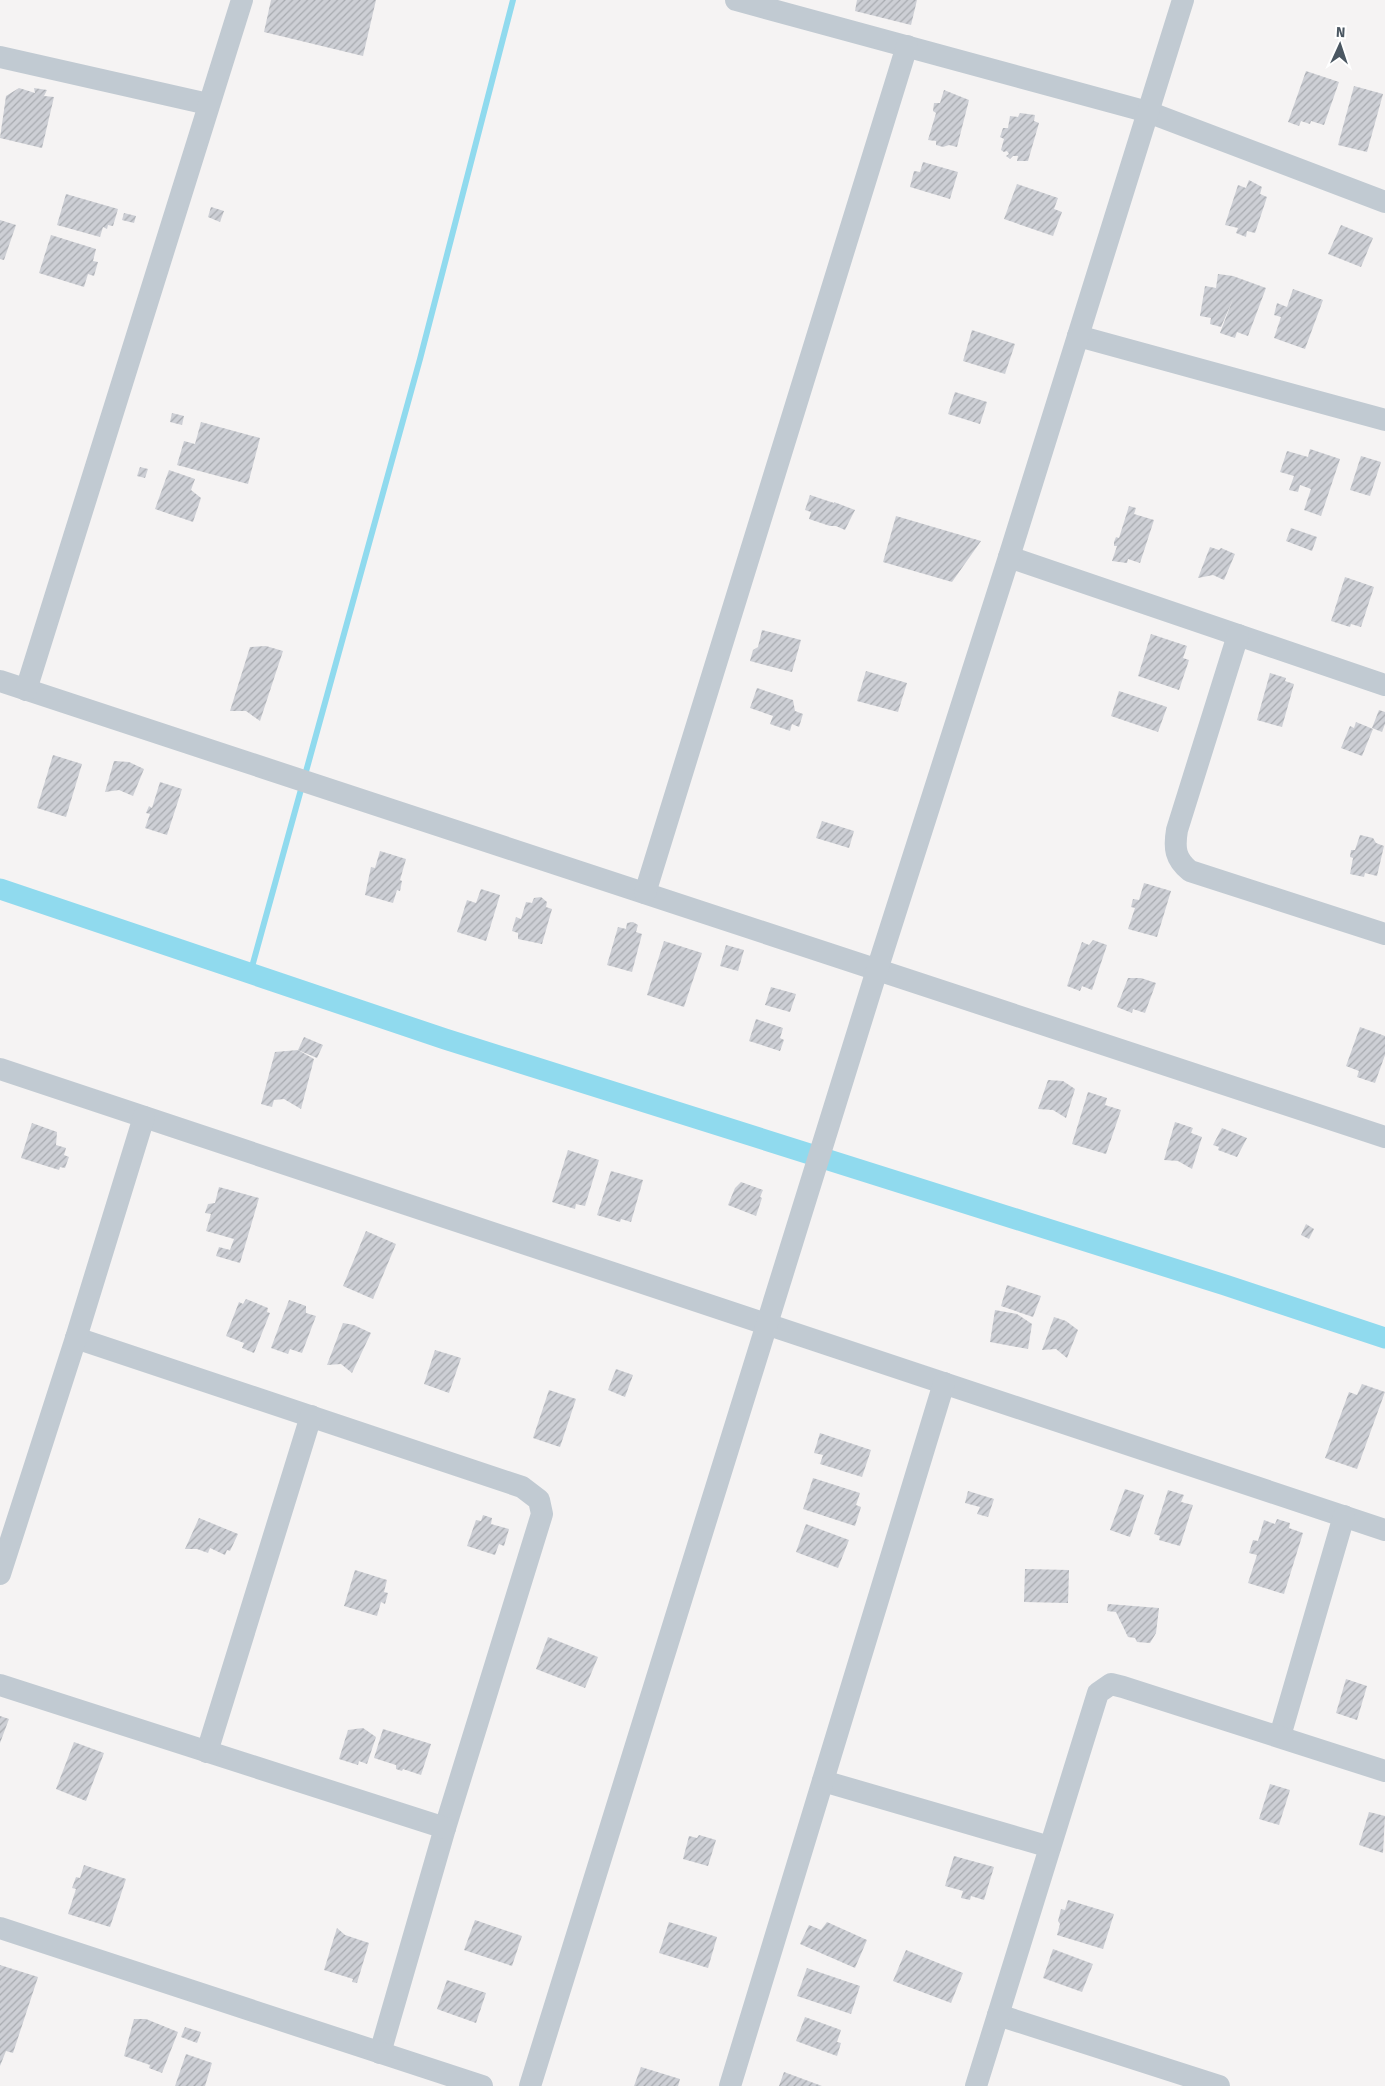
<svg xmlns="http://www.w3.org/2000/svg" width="1385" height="2086" font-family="'Fira Sans',sans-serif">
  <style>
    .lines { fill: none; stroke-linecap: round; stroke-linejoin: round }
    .stream { stroke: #90daee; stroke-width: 6 }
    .canal { stroke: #90daee; stroke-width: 21 }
    .building { fill: url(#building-hatch) }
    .minor { stroke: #c1cad2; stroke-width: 22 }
  </style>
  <defs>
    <pattern id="building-hatch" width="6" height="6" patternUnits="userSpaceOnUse" patternTransform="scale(1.25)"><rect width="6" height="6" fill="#cdcfd5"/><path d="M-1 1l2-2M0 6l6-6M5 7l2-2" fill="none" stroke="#a8abb0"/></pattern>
  </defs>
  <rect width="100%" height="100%" fill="#f5f3f3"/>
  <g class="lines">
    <path class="stream" d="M250 974 420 359 513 0"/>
    <path class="canal" d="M0 889 445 1039 1225 1285 1385 1338"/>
  </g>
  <g class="building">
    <path d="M271 0H376L363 56 264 32Z"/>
    <path d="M857 0H917L911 25 855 11Z"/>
    <path d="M1306 71 1339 82 1324 125 1311 121 1310 124 1301 121 1299 126 1288 122Z"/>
    <path d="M1354 86 1383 94 1367 152 1338 145Z"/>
    <path d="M19 88 35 93 34 88 47 90 44 96 54 97 42 148 0 138 6 96Z"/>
    <path d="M944 90 969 100 957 147 949 145 943 147 936 145V141L928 140 936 113 933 111 934 103H940Z"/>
    <path d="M1020 113 1035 115 1034 121 1039 123 1028 161H1017L1018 156H1013L1010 159 1006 156 1009 154 1007 151 1004 152 1001 150 1004 139 1000 137 1003 128H1008L1010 116 1018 117Z"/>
    <path d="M923 162 958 172 950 199 910 187 914 171 920 172Z"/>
    <path d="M1249 180 1262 187 1260 194 1267 197 1255 233 1247 231 1246 237 1236 233 1238 228 1225 225 1238 185 1246 188Z"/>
    <path d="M1017 184 1058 198 1054 209 1062 212 1053 236 1004 219Z"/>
    <path d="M66 194 118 209 113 226 108 225 107 229 103 227 100 237 57 225Z"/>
    <path d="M211 207 224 211 220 222 208 217Z"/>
    <path d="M124 213 136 216 134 223 122 220Z"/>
    <path d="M0 220 16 225 4 260 0 259Z"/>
    <path d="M1341 225 1373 238 1361 267 1328 254Z"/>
    <path d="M51 235 96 249 93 261 98 262 94 276 88 274 84 287 39 273Z"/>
    <path d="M1218 274 1233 276 1266 288 1248 336 1237 332 1235 338 1220 333 1233 299 1221 327 1210 324 1211 318 1200 316 1205 286 1216 288Z"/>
    <path d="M1293 289 1323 300 1305 349 1274 338 1281 317 1274 315 1277 303 1287 307Z"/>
    <path d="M972 330 1015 344 1005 374 963 361Z"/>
    <path d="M955 392 987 402 980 424 948 414Z"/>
    <path d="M172 413 184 416 182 425 170 422Z"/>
    <path d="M201 422 260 438 248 484 177 465 184 441 195 444Z"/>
    <path d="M1310 449 1340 459 1321 516 1304 510 1311 489 1300 485 1298 492 1289 490 1294 476 1280 472 1287 451 1308 457Z"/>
    <path d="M1361 456 1381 462 1370 496 1350 490Z"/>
    <path d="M140 467 148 469 145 478 137 476Z"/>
    <path d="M169 470 195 479 191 490 201 498 193 522 155 509Z"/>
    <path d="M810 495 834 503V502L855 510 845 530 836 526H830L809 519 811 512 805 510Z"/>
    <path d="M1129 506 1136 508 1134 514 1154 520 1140 563 1128 559 1127 563 1112 561 1117 546H1114V542L1116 537 1119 538Z"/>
    <path d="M896 516 981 541 952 582 883 562Z"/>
    <path d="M1291 528 1317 537 1312 551 1286 541Z"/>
    <path d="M1210 547 1219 550 1221 548 1235 554 1224 580 1213 575 1198 578Z"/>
    <path d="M1345 577 1374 587 1361 627 1351 624 1350 627 1331 621Z"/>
    <path d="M762 630 801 640 792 672 750 661 753 650 758 647Z"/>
    <path d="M1151 634 1187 646 1183 658 1189 660 1179 690 1138 676Z"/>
    <path d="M266 646 283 651 260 721 246 711H230L250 647Z"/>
    <path d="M866 671 907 683 898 712 857 701Z"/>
    <path d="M1270 673 1286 678 1285 681 1294 684 1282 727 1257 720Z"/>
    <path d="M757 688 793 700 795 711 803 714 799 727 792 724 790 731 770 724 773 716 750 708Z"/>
    <path d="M1119 691 1167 707 1158 732 1111 716Z"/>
    <path d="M1379 710 1385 712V724L1382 732 1372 728Z"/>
    <path d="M1356 722 1373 729 1362 756 1341 748 1350 726 1354 728Z"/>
    <path d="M53 755 82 764 66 817 37 808Z"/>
    <path d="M114 761 129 762 144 769 133 796 119 790 105 792Z"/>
    <path d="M160 782 182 789 167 835 145 828 150 814 146 813 149 806 152 808Z"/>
    <path d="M822 821 854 831 849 848 816 838Z"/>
    <path d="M1360 835 1373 838 1376 843 1384 846 1377 876 1365 873 1364 877 1350 874 1353 858 1350 857 1351 850H1355Z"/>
    <path d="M380 851 406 859 400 880 402 881 400 891 397 890 393 903 365 895 371 867 375 868Z"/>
    <path d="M1144 883 1171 891 1157 937 1128 929 1135 908 1131 907 1133 899 1139 900Z"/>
    <path d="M481 889 500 895 486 941 457 932 467 900 476 903Z"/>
    <path d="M541 897 547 902 546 907 552 909 542 944 518 939V933L512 931 516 917 521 919 526 902 532 903 534 898Z"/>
    <path d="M633 922 638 925 636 932 642 934 632 972 607 965 618 927 626 929 627 923Z"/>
    <path d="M1093 940 1107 945 1092 990 1082 986 1080 991 1067 986 1082 942 1089 945Z"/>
    <path d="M664 941 702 953 684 1007 647 995Z"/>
    <path d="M726 945 744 950 738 971 720 966Z"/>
    <path d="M1128 978H1141L1156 983 1145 1013 1133 1009 1132 1013 1117 1007Z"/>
    <path d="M771 987 796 994 790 1012 765 1005Z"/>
    <path d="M756 1019 783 1028 780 1038 784 1040 780 1051 749 1041Z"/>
    <path d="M1360 1027 1385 1036V1055L1375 1083 1357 1077 1359 1071 1346 1066Z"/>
    <path d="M304 1037 323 1045 317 1058 298 1050Z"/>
    <path d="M298 1050 314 1059 301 1109 284 1099 274 1100 272 1107 261 1104 275 1052Z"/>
    <path d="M1048 1080 1063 1081 1075 1089 1066 1118 1053 1110 1038 1109Z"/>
    <path d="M1088 1092 1107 1098 1105 1105 1121 1110 1106 1154 1072 1144Z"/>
    <path d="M1175 1122 1193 1128 1191 1133 1202 1137 1192 1169 1178 1161 1164 1160Z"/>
    <path d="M32 1123 57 1132 56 1145 66 1148 64 1155 69 1157 65 1168 60 1167 59 1170 21 1158Z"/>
    <path d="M1222 1128 1247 1138 1237 1157 1218 1150 1219 1147 1213 1145Z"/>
    <path d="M568 1150 599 1160 585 1206 576 1204 575 1209 552 1202Z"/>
    <path d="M611 1171 643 1180 631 1222 621 1219 620 1222 597 1215Z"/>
    <path d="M741 1182 763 1190 760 1197 762 1198 756 1216 728 1205 735 1188Z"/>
    <path d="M219 1187 259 1198 240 1263 216 1256 219 1247 230 1250 234 1239 206 1231 211 1214 205 1213 208 1204 215 1203Z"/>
    <path d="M1306 1224 1314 1229 1309 1239 1301 1235Z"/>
    <path d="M366 1231 396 1244 373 1299 343 1286Z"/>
    <path d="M1007 1285 1041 1296 1033 1317 1001 1306Z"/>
    <path d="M246 1299 268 1308 267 1312 270 1313 254 1353 242 1348 244 1343 226 1336 239 1302 243 1304Z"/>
    <path d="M289 1300 306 1306V1313L316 1316 302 1353 290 1349 288 1354 271 1348Z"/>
    <path d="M995 1310 1017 1314 1032 1324 1028 1349 990 1342Z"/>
    <path d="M1054 1317 1066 1321 1078 1330 1067 1358 1056 1349 1042 1350Z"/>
    <path d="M343 1323 354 1325 371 1333 352 1373 341 1364 327 1365Z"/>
    <path d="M435 1350 461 1358 449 1393 424 1384Z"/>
    <path d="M616 1369 633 1375 625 1397 608 1390Z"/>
    <path d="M1362 1384 1385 1392 1357 1469 1325 1458 1349 1392 1357 1395Z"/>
    <path d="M549 1390 576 1399 560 1447 533 1438Z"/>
    <path d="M820 1433 871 1450 862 1477 820 1464 823 1455 814 1453Z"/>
    <path d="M813 1478 860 1493 856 1505 861 1507 855 1526 803 1509Z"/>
    <path d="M1125 1489 1144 1495 1130 1537 1110 1530Z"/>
    <path d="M1168 1490 1184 1495 1181 1502 1193 1505 1180 1546 1159 1540 1160 1536 1154 1534Z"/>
    <path d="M968 1491 994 1499 988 1517 977 1514 980 1507 965 1503Z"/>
    <path d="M483 1515 492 1518 491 1524 509 1529 504 1546 499 1544 495 1555 467 1546 476 1520 481 1521Z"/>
    <path d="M199 1518 238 1534 230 1551 227 1550 225 1555 210 1548 208 1553 197 1549H185Z"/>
    <path d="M1277 1519 1290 1523 1289 1528 1303 1533 1284 1594 1248 1583 1257 1555 1249 1553 1253 1540 1258 1541 1264 1520 1275 1524Z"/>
    <path d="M806 1524 849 1540 838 1568 796 1552Z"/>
    <path d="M1025 1569 1069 1570 1068 1603 1024 1602Z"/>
    <path d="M355 1570 387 1580 384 1592 388 1593 385 1604 381 1602 377 1616 344 1606Z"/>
    <path d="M1108 1604 1159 1608 1156 1633 1150 1643 1137 1642 1135 1638 1128 1637 1116 1612 1107 1611Z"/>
    <path d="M548 1637 598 1657 585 1688 536 1669Z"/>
    <path d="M1346 1679 1367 1686 1357 1720 1336 1713Z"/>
    <path d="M0 1716 9 1719 0 1743Z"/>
    <path d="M363 1728 376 1737 367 1764 359 1761 358 1765 339 1759 348 1730Z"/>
    <path d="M383 1729 431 1744 421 1775 403 1769 402 1771 396 1769V1765L374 1758Z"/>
    <path d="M74 1742 104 1753 86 1801 56 1789Z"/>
    <path d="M1270 1784 1290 1790 1279 1825 1259 1819Z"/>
    <path d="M1369 1812 1385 1816 1383 1853 1359 1845Z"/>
    <path d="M699 1835 716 1840 708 1866 683 1859 689 1836 697 1838Z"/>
    <path d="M954 1856 994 1867 984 1900 971 1896 970 1900 961 1898 963 1891 945 1886Z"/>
    <path d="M84 1865 126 1879 110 1927 68 1914 76 1889 72 1888 76 1877 80 1878Z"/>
    <path d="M1068 1900 1114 1914 1103 1949 1057 1935 1060 1924 1058 1921 1061 1909 1065 1910Z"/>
    <path d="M475 1920 522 1936 512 1966 464 1950Z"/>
    <path d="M669 1922 717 1937 708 1968 659 1953Z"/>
    <path d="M827 1922 867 1940 855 1968 800 1944 809 1925 821 1930Z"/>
    <path d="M337 1928 345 1935 369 1943 357 1983 352 1982 353 1979 324 1970Z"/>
    <path d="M1053 1949 1093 1964 1082 1992 1043 1978Z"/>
    <path d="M906 1950 963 1973 951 2003 893 1981Z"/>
    <path d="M0 1965 38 1977 13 2053 6 2051 0 2066Z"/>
    <path d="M807 1968 860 1986 851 2014 797 1996Z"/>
    <path d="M447 1980 486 1993 476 2023 437 2009Z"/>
    <path d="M805 2017 841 2030 837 2042 841 2043 837 2056 796 2041Z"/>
    <path d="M134 2019H146L178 2032 162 2073 149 2068 150 2065 124 2056Z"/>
    <path d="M185 2027 201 2032 197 2043 181 2037Z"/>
    <path d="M186 2054 212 2063 205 2086H175Z"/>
    <path d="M641 2067 680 2079 678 2086H634Z"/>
    <path d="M784 2072 822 2086H779Z"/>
  </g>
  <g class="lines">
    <g class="minor">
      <path d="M736 0 1148 112 1385 202"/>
      <path d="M0 57 208 104"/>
      <path d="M1078 336 1385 420"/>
      <path d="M1009 557 1385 685"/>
      <path d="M1238 635 1177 830C1174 848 1175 859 1190 871L1385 934"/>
      <path d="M0 681 1385 1137"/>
      <path d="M26 690 242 0"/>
      <path d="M645 893 907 46"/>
      <path d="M0 1069 1385 1530"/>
      <path d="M76 1338 522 1487 539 1500 542 1514 445 1828 380 2053"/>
      <path d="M0 1574 76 1338 144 1117"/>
      <path d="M0 1685 445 1828"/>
      <path d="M1280 1736 1344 1516"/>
      <path d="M207 1752 311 1416"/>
      <path d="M823 1781 1050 1847"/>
      <path d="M0 1928 482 2086"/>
      <path d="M998 2015 1219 2086"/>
      <path d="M530 2086 877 970 1009 557 1183 0"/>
      <path d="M730 2086 944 1383"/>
      <path d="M976 2086 1098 1693 1111 1684 1123 1687 1385 1771"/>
    </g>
  </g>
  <g transform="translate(1340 45) rotate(3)" stroke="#ffffff" stroke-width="4" paint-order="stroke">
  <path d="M0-4L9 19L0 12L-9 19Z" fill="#4a5661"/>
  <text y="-8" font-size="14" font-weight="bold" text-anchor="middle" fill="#4a5661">N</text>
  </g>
</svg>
